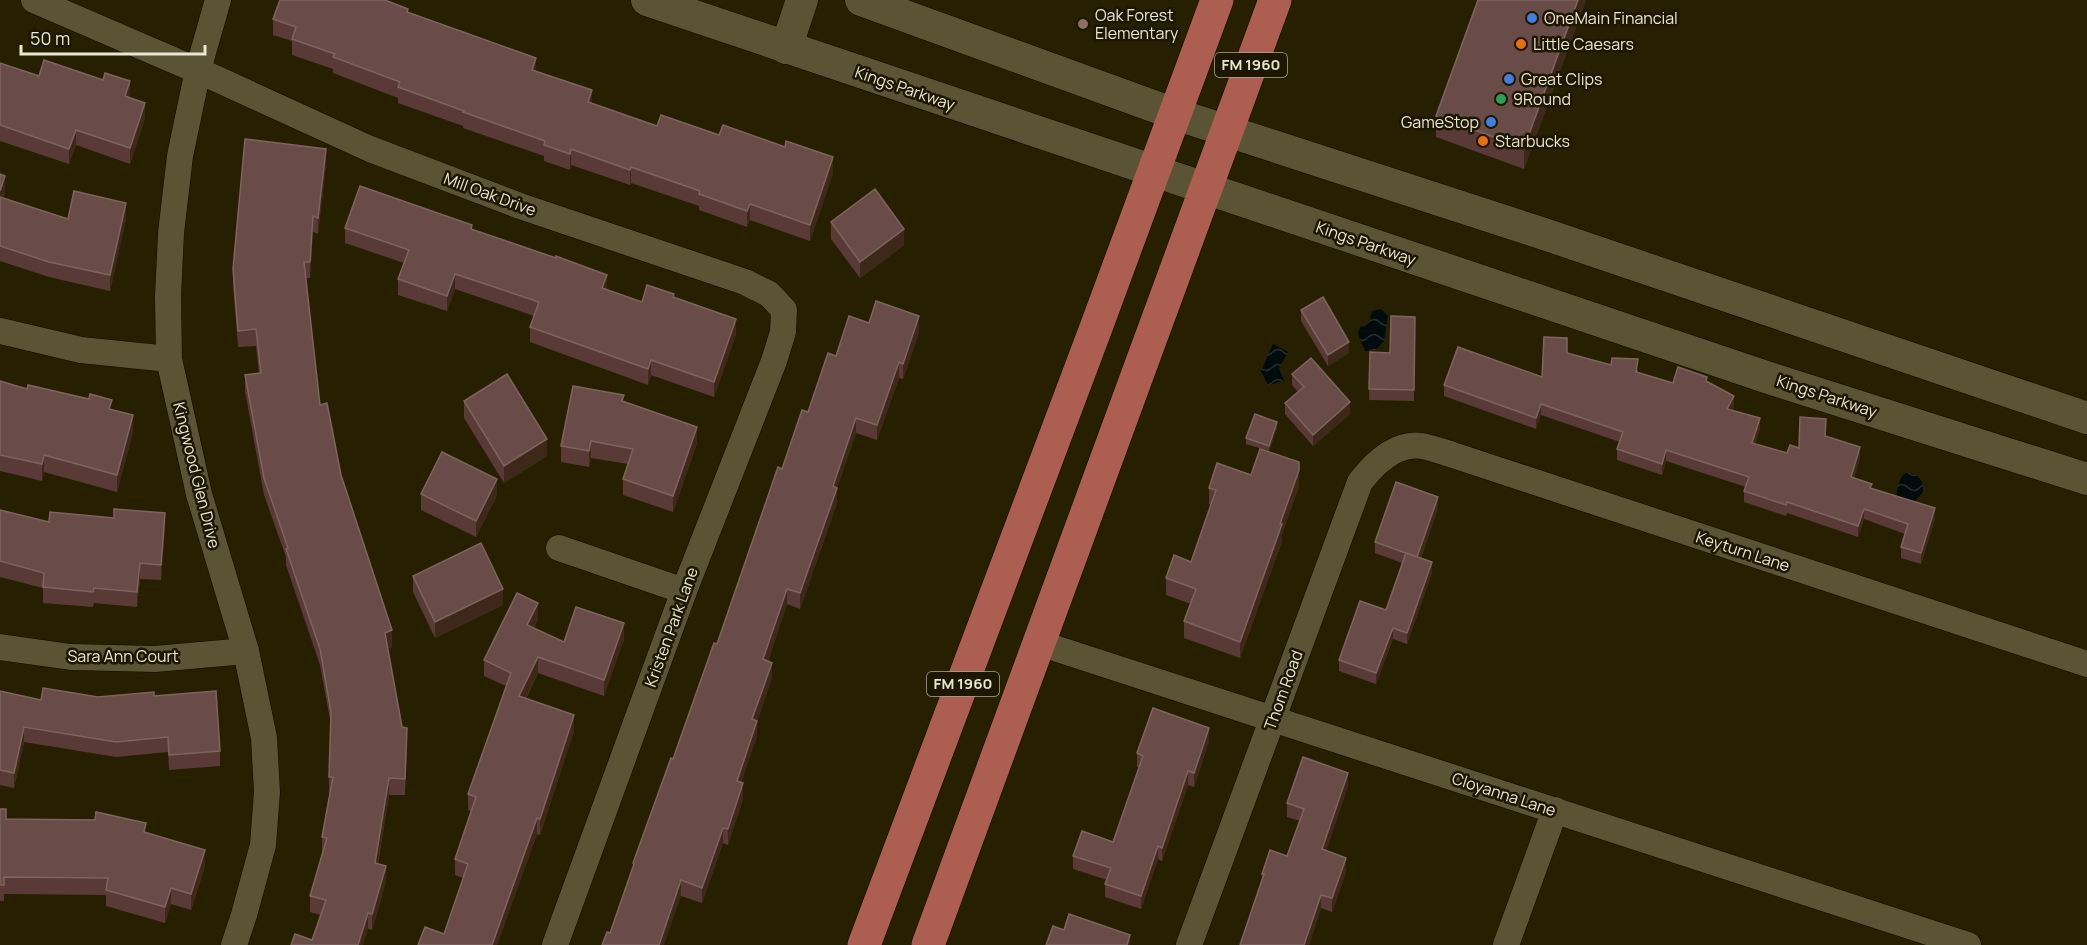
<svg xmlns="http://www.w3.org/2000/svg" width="2087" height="945" font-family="Manrope,sans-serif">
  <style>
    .water { fill: url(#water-waves) }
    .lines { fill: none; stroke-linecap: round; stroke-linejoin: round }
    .minor-casing { stroke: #0e0900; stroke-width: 27 }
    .tertiary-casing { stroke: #0e0900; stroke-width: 33 }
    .primary-casing { stroke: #0e0900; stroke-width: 34 }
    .minor { stroke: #5a5334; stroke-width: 26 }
    .tertiary { stroke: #5a5334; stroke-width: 32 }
    .primary { stroke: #ac5e50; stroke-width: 33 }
    .wall { fill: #593a37 }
    .shaded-wall { fill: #3e281a }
    .building { fill: #694c48; stroke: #7d645e; stroke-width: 1.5 }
    .shop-dot { fill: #3f7fe0; stroke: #1d1600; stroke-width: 2 }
    .education-dot { fill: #8d6e63; stroke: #1d1600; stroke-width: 2 }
    .food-dot { fill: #e8710a; stroke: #1d1600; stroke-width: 2 }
    .leisure-dot { fill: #2e9e5b; stroke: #1d1600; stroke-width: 2 }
    .labels { text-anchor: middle; stroke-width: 5; stroke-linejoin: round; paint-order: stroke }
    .shield { fill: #1d1600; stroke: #aca894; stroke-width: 1.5 }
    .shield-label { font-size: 15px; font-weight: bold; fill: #eae6d4 }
    .poi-label { font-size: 16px; fill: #eae6d4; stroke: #1d1600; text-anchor: start }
    .street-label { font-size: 16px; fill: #eae6d4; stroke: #1d1600 }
  </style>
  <defs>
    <pattern id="water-waves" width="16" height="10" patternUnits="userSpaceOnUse" patternTransform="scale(1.5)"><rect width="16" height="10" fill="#000b0e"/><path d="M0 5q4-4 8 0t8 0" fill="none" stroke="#252f30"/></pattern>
  </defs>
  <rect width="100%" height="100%" fill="#262001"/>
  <g class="water">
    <path d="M1381 309 1388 316 1384 341 1376 350 1365 351 1358 334 1360 327 1369 323 1372 311Z"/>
    <path d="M1273 344 1288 352 1279 368 1284 381 1268 385 1261 371Z"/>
    <path d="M1907 472C1920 475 1923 480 1923 492L1914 502H1895C1898 491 1897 478 1907 472Z"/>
  </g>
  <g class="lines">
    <defs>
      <g id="minor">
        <path d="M34 0 217 79 370 149 520 206 745 282 769 294 784 310 783 332 774 361 684 591 555 945"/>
        <path d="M218 0 198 70 180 156 171 233 168 297 169 359 199 494 246 651 264 738 267 792 263 845 244 915 234 945"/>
        <path d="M0 331 81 350 169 359"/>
        <path d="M559 548 684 591"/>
        <path d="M1039 643 1968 945"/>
        <path d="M0 647 71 657 155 659 246 651"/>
        <path d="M1189 945 1360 482C1374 464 1396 442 1422 446 1432 448 1443 452 1453 455L2087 664"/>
        <path d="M1506 945 1555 810"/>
      </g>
      <g id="tertiary">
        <path d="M647 0 1772 379 2087 479"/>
        <path d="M861 0 1175 114 1541 233 2087 418"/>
        <path d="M786 48 802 0"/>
      </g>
      <g id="primary">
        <path d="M864 945C982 630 1102 316 1217 0"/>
        <path d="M928 945 1275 0"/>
      </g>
    </defs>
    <use href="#minor" class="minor-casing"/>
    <use href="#tertiary" class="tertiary-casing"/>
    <use href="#primary" class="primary-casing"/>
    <use href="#minor" class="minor"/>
    <use href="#tertiary" class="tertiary"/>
    <use href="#primary" class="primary"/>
  </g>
  <g class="wall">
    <path d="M1478 0H1586L1524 169 1436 137V116Z"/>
    <path d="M408 12 536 71 592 104 657 126 719 135 833 173 810 241 750 220 747 227 699 210V206L631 183 630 185 571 165 570 170 544 161V156L463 128V126L398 103V98L333 73V69L292 55V41L273 35V19Z"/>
    <path d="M0 63 39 76 129 98 145 118 130 164 76 145 69 164 0 141Z"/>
    <path d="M326 165 318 234 313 232 310 278H306L320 405 392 647 388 648 402 727 407 744 405 795H389L378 864 386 882 372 930 368 929 312 940 321 915 310 912V896L322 853V837L330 793H329V777L331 725 320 665 286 565V557L264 495 245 391V375L259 373 256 346 238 347 233 285V269Z"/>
    <path d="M0 174 5 192 3 198 68 219H126L110 291 49 277 0 261Z"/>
    <path d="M831 222 904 245 860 278 831 239Z"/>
    <path d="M345 228 472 229 607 290 642 302 674 297 736 334 714 397 651 375 648 385 530 342V327L534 316 455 289 447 311 398 295V279L404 263 345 243Z"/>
    <path d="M1301 310 1349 353 1328 366 1301 321Z"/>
    <path d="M1415 317 1414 401 1369 400 1370 352 1390 353Z"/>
    <path d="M869 323 919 332 903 379 899 378 877 440 856 433 837 488V503L800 609 787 604 768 661 772 678 757 721V736L741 782 743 799 728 845 723 843 702 903 681 896 610 933 633 868V863L717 644 782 469 836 356Z"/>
    <path d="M1567 353 1611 365 1638 370V373L1673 383 1707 381 1734 407 1732 410 1760 428 1755 444 1787 453 1825 436 1860 458 1854 478 1872 489 1935 519 1921 564 1901 558V547L1905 534 1864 519 1858 537 1787 513 1786 516 1744 502V491L1746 487 1666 461 1662 475 1617 460V449L1620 442 1541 415 1536 429 1444 396V385L1542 377Z"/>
    <path d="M1292 374 1350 414 1313 446 1285 414V403L1298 392 1292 385Z"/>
    <path d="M0 381 27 389 112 410 133 432 117 492 44 472 42 481 0 471Z"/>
    <path d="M464 401 547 456 504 483 464 418Z"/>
    <path d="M624 401 697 443 673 512 623 495V479L628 464 591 458 589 467 561 462V446Z"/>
    <path d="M1277 428 1269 451 1246 444V438Z"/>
    <path d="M1251 475 1299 486 1282 534V541L1240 658 1184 638V621L1191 604 1166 595V578L1191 562 1211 505 1209 504V488Z"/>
    <path d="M421 494 497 495 476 537 421 510Z"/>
    <path d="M1438 508 1421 558 1432 573 1407 644 1393 639 1376 684 1339 671V660L1386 610 1402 563 1375 553V542Z"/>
    <path d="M0 510 49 522 165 528 161 580 140 579 137 607 94 603 93 607 43 603V588L0 577Z"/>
    <path d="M413 576 503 605 435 638 413 592Z"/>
    <path d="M538 619 534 628 564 642 624 639 604 696 538 673 526 699 574 731 540 835 537 834 497 945H418L444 934 463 878 455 875V859L471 811 468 810V794L506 686 484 676V660Z"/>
    <path d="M0 691 41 700 98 697 154 696 220 751V766L169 770 168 752 116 757 24 742 14 788 0 785Z"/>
    <path d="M1209 741 1194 787 1188 785 1162 861 1158 859 1141 909 1105 897V884L1107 880 1073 869V856L1113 842 1139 767H1137V753Z"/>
    <path d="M1348 786 1326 851 1346 872 1332 912 1321 908 1309 945H1240L1262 880V874L1287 856 1300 821 1287 817V803Z"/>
    <path d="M0 809 6 819 146 832 205 866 191 910 171 904 165 923 106 906V895L4 894V901H0Z"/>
  </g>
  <g class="shaded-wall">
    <path d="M1578 0H1586L1524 169V148Z"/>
    <path d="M536 58V74L532 70Z"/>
    <path d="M130 81V97L125 111V96Z"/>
    <path d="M592 90V106L588 102Z"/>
    <path d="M145 103V118L130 164V148Z"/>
    <path d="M76 130V145L69 164V149Z"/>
    <path d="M326 149V165L318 234V218Z"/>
    <path d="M571 149V165L570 170V154Z"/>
    <path d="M833 157V173L810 241V225Z"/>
    <path d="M631 167V183L630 185V170Z"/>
    <path d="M5 176V192L0 207V191Z"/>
    <path d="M126 203V219L110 291V275Z"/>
    <path d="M750 204V220L747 227V211Z"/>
    <path d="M313 216V232L310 278V262Z"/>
    <path d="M904 229V245L860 278V262Z"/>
    <path d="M455 274V289L447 311V296Z"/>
    <path d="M607 275V290L602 288Z"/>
    <path d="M919 316V332L903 379V364Z"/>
    <path d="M736 319V334L714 397V382Z"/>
    <path d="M1349 342V353L1328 366V355Z"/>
    <path d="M651 360V375L648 385V369Z"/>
    <path d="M899 362V378L877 440V425Z"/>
    <path d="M1734 396V407L1727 420V409Z"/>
    <path d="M1350 402V414L1313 446V435Z"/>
    <path d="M1541 404V415L1536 429V418Z"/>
    <path d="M133 415V432L117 492V475Z"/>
    <path d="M856 418V433L837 488V503L800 609V593L833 486Z"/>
    <path d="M1760 418V428L1752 453V443Z"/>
    <path d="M1277 422V428L1269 451V446Z"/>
    <path d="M697 427V443L673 512V496Z"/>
    <path d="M547 439V456L504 483V466Z"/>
    <path d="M591 441V458L589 467V451Z"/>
    <path d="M1860 447V458L1851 488V477Z"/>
    <path d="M1666 450V461L1662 475V464Z"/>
    <path d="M44 455V472L42 481V464Z"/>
    <path d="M1299 470V486L1282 534V541L1240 658V642Z"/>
    <path d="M497 479V495L476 537V521Z"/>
    <path d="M1438 497V508L1417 568V557Z"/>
    <path d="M1935 508V519L1921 564V553Z"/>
    <path d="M1864 509V519L1858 537V526Z"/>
    <path d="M165 513V528L161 580V565Z"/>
    <path d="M1432 562V573L1407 644V633Z"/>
    <path d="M140 563V579L137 607V592Z"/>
    <path d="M503 589V605L435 638V622Z"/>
    <path d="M787 589V604L763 675V659Z"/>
    <path d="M538 603V619L527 640V625Z"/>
    <path d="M624 623V639L604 696V680Z"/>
    <path d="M1393 628V639L1376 684V673Z"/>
    <path d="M392 630V647L385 649V633Z"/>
    <path d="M538 657V673L519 712V696Z"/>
    <path d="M772 663V678L757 721V736L737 796V781L752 719Z"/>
    <path d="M574 715V731L540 835V819Z"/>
    <path d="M24 727V742L14 788V773Z"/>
    <path d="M1209 728V741L1194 787V773Z"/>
    <path d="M1188 771V785L1162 861V848Z"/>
    <path d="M1348 773V786L1322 863V849Z"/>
    <path d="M389 778V795L375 879V863Z"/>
    <path d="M743 783V799L728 845V829Z"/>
    <path d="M537 818V834L497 945H492Z"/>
    <path d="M723 828V843L702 903V888Z"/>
    <path d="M1158 846V859L1141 909V896Z"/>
    <path d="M205 850V866L191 910V894Z"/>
    <path d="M1346 858V872L1332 912V898Z"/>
    <path d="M386 866V882L372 930V914Z"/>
    <path d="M681 880V896L664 945H659Z"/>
    <path d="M171 888V904L165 923V907Z"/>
    <path d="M1321 895V908L1309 945H1304Z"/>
    <path d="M368 913V929L363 945H358Z"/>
    <path d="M1130 935V945H1127Z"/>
  </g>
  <g class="building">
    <path d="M280 0H385L408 9 407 12 536 58 532 70 592 90 588 102 657 126 661 115 719 135 723 125 785 147 786 141 833 157 810 225 750 204 747 211 699 194 700 191 631 167 630 170 571 149 570 154 544 145 545 141 463 112 464 111 398 87 400 82 333 57 335 54 292 39 296 27 273 19Z"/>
    <path d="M1478 0H1578L1524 148 1436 116Z"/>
    <path d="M44 60 103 80 105 73 130 81 125 96 145 103 130 148 76 130 69 149 0 125V63L39 76Z"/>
    <path d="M245 139 326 149 318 218 313 216 310 262H304L320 405 327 403 341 475 392 630 385 633 402 727 407 728 405 779 389 778 375 863 386 866 372 914 368 913 358 945H291L295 934 312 940 326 900 310 896 327 838 322 837 333 777H329L331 712 320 649 286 549 288 548 264 478 245 375 261 373 256 329 238 331 233 269Z"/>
    <path d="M0 174 5 176 0 191Z"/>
    <path d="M360 186 472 225 471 229 556 258V256L607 275 602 288 642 302 647 285 674 294 673 297 736 319 714 382 651 360 648 369 530 327 539 302 455 274 447 296 398 279 409 250 345 228Z"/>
    <path d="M875 189 904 229 860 262 831 222Z"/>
    <path d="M74 191 126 203 110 275 49 262 0 246V197L68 219Z"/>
    <path d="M1323 297 1349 342 1328 355 1301 310Z"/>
    <path d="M876 301 919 316 903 364 899 362 877 425 856 418 833 486 837 488 800 593 787 589 763 659 772 663 752 719 757 721 737 781 743 783 728 829 723 828 702 888 681 880 659 945H602L607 932 610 933 634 864 633 863 671 758 673 759 714 643 717 644 778 467 782 469 802 410 808 412 828 353 836 356 849 316 869 323Z"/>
    <path d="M1391 316 1415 317 1414 390 1369 389 1370 352 1390 353Z"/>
    <path d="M1544 337 1567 338V353L1611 365 1612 358 1638 359 1636 372 1673 383 1678 367 1707 377 1706 381 1734 396 1727 409 1760 418 1752 443 1787 453 1790 445 1799 448 1800 417 1826 419 1825 436 1860 447 1851 477 1872 484 1870 488 1935 508 1921 553 1901 547 1908 524 1864 509 1858 526 1787 502 1786 505 1744 491 1749 477 1666 450 1662 464 1617 449 1623 432 1541 404 1536 418 1444 385 1458 347 1542 377Z"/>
    <path d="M1311 358 1350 402 1313 435 1285 403 1304 387 1292 374Z"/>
    <path d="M507 374 547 439 504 466 464 401Z"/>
    <path d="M0 381 27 389 28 385 89 399 90 394 112 400 109 409 133 415 117 475 44 455 42 464 0 455Z"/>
    <path d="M573 386 624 395 622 401 697 427 673 496 623 479 633 449 591 441 589 451 561 446Z"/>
    <path d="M1255 414 1277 422 1269 446 1246 438Z"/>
    <path d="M1260 449 1299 462V470L1280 524H1282L1240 642 1184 621 1196 589 1166 578 1174 555 1191 562 1216 490 1209 488 1217 463 1251 475Z"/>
    <path d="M442 452 497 479 476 521 421 494Z"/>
    <path d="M1396 482 1438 497 1417 557 1375 542Z"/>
    <path d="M114 509 165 513 161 565 140 563 137 592 94 588 93 592 43 587 44 573 0 561V510L49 522 50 512 114 518Z"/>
    <path d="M481 543 503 589 435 622 413 576Z"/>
    <path d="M1406 553 1432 562 1407 633 1393 628 1376 673 1339 660 1360 601 1386 610Z"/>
    <path d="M517 593 538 603 527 625 564 642 576 607 624 623 604 680 538 657 519 696 574 715 540 819 537 818 492 945H418L425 927 444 934 468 864 455 859 476 797 468 794 511 673 484 660Z"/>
    <path d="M43 688 98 697 154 692V696L216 691 220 751 169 755 168 737 116 742 24 727 14 773 0 770V691L41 700Z"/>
    <path d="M1153 708 1209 728 1194 773 1188 771 1162 848 1158 846 1141 896 1105 884 1111 868 1073 856 1082 831 1113 842 1143 756 1137 753Z"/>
    <path d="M1303 757 1348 773 1322 849 1346 858 1332 898 1321 895 1304 945H1240L1264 874H1262L1270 850 1287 856 1304 809 1287 803Z"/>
    <path d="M0 809H6V819L95 820 96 812 146 823 144 832 205 850 191 894 171 888 165 907 106 890 108 878 4 877V885H0Z"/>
    <path d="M1069 914 1130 935 1127 945H1046L1053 926 1064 930Z"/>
  </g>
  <g class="shop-dot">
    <circle cx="1532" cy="18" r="6"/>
    <circle cx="1509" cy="79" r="6"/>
    <circle cx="1491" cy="122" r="6"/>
  </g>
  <circle class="education-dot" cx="1083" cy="24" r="6"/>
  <g class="food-dot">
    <circle cx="1521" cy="44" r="6"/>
    <circle cx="1483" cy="141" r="6"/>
  </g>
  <circle class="leisure-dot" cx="1501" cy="99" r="6"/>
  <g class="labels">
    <g class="shield">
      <rect x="1215" y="53" width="72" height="24" rx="4.5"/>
      <rect x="927" y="672" width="72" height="24" rx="4.5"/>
    </g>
    <g class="shield-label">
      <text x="1251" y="70">FM 1960</text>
      <text x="963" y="689">FM 1960</text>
    </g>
    <g class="poi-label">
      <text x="1095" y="21">Oak Forest<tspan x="1095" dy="18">Elementary</tspan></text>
      <text x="1544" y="24">OneMain Financial</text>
      <text x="1533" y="50">Little Caesars</text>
      <text x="1521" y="85">Great Clips</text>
      <text x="1513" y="105">9Round</text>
      <text x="1479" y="128" text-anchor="end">GameStop</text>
      <text x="1495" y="147">Starbucks</text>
    </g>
    <g class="street-label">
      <text transform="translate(905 88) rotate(19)" y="6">Kings Parkway</text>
      <text transform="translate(490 194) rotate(20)" y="6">Mill Oak Drive</text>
      <text transform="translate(1366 243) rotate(19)" y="6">Kings Parkway</text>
      <text transform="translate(1827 396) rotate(18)" y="6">Kings Parkway</text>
      <text transform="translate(197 475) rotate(76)" y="6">Kingwood Glen Drive</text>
      <text transform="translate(1743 551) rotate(18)" y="6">Keyturn Lane</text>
      <text transform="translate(671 627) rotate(-70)" y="6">Kristen Park Lane</text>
      <text x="123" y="662">Sara Ann Court</text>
      <text transform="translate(1283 690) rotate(-70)" y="6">Thom Road</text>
      <text transform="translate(1504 794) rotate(18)" y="6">Cloyanna Lane</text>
    </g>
  </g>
  <path d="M21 45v9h184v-9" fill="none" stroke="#eae6d4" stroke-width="3"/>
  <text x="30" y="45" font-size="18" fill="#eae6d4" stroke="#1d1600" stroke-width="4.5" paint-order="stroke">50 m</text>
</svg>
